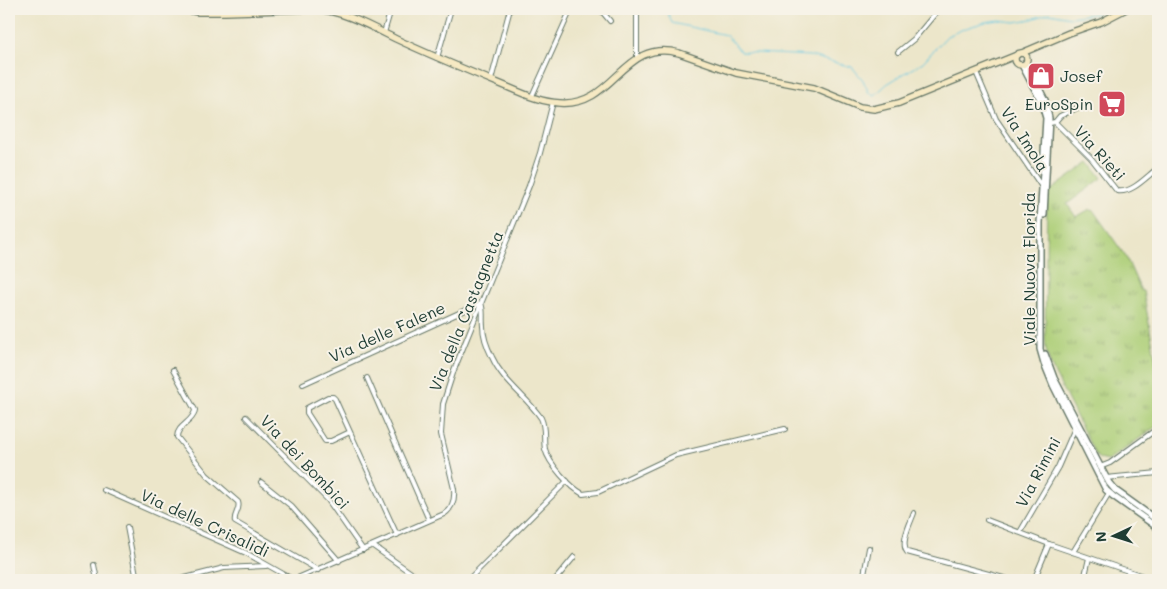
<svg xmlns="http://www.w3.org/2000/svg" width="1167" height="589" font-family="Mali,sans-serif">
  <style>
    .grass { fill: url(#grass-tufts); stroke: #668655 }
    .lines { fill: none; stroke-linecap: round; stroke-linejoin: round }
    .stream { stroke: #63c7e1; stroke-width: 1 }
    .minor-casing { stroke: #677868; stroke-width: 6 }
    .tertiary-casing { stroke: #677868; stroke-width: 8 }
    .secondary-casing { stroke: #677868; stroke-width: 8 }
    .minor { stroke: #fff; stroke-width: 4 }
    .tertiary { stroke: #fff; stroke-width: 5 }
    .secondary { stroke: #f6e9c3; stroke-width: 5.5 }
    .labels { text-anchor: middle; stroke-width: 4; stroke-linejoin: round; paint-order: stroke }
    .poi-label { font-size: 16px; fill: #1f3d34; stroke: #f7f3e8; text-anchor: start }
    .street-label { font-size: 16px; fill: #1f3d34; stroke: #f7f3e8 }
  </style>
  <defs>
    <pattern id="grass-tufts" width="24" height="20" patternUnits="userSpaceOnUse" patternTransform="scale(1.25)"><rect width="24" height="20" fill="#acce76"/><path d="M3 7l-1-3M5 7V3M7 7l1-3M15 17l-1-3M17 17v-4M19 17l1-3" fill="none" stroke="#8ba862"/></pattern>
  </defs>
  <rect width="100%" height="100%" fill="#f7f3e8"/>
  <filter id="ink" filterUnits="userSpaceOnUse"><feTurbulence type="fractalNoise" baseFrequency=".02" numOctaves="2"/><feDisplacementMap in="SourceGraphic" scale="10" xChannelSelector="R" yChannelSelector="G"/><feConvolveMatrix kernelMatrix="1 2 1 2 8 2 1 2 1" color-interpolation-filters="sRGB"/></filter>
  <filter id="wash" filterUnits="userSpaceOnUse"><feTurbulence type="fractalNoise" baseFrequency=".0096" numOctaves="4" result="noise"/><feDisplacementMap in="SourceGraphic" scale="20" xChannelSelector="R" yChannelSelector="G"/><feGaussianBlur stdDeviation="1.12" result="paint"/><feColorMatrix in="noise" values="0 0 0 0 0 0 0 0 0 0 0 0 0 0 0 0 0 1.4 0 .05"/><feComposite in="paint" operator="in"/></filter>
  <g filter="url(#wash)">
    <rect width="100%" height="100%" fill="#ece6ca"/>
    <path class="grass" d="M1090 162 1102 178 1067 204 1076 217 1090 209 1091 211 1093 210 1126 257 1141 291H1143L1158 373V425L1108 461 1100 459 1096 456 1051 366 1046 350 1045 338 1047 193Z"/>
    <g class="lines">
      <path class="stream" d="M666 9 672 23 726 35 741 52 810 56 852 67 863 80 869 93 875 95 887 84 923 62 947 36 966 28 985 22 999 20 1015 22 1032 19 1050 13 1070 17 1094 14 1103 9"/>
    </g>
  </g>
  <g filter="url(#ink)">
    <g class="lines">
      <defs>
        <g id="minor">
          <path d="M600 9 610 21"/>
          <path d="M637 9V57"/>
          <path d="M384 33 391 9"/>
          <path d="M898 52 914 39 939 9"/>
          <path d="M437 58 451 9"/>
          <path d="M976 72 996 119 1042 187"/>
          <path d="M491 80 510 9"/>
          <path d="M532 96 571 9"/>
          <path d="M1055 122 1060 116 1079 107"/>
          <path d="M1050 123 1055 122 1091 158 1117 191C1132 194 1147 176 1158 168"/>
          <path d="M173 370 195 410C194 422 177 425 177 437L207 475 238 502C241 510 233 514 235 522L318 570"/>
          <path d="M367 378 429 520"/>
          <path d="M303 384 481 303C484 310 482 319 483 326 483 337 487 347 492 357 503 382 526 396 541 418 546 428 543 439 545 449 549 464 570 487 583 494L598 492 676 455 785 429"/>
          <path d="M246 417 328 500 363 550"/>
          <path d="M350 432 331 441H325L307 413V408L328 397H333L335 399 397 535"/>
          <path d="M1100 467 1110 463 1158 428"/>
          <path d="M1106 478 1158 473"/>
          <path d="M261 482 291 506 339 561"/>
          <path d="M104 490 246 553 294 580"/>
          <path d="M914 513C910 524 900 543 907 552L1011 580"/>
          <path d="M987 520 1049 544 1143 576 1153 580"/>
          <path d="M127 527 137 580"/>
          <path d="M1020 532 1058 467 1075 428"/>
          <path d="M373 546 421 580"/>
          <path d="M1073 552 1109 493"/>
          <path d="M94 565 97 580"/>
          <path d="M177 580 224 568 266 566"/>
          <path d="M293 580 444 514C453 508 455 499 454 489L441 434 443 404 454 370 529 186 540 153 553 102"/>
          <path d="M468 580 567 481"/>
          <path d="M555 580 574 557"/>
          <path d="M863 580 869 548"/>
          <path d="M1034 580 1049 544"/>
          <path d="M1084 580 1089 558"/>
        </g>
        <g id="tertiary">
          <path d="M1026 63 1045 100 1049 118 1044 215"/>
          <path d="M1022 65 1041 101 1046 118 1040 223V349L1044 363 1053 385 1106 490 1113 496 1158 528"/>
          <path d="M1045 354 1054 378 1109 483 1115 490 1158 521"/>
        </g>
        <g id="secondary">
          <path d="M182 9 198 12H225L308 9"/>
          <path d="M314 9C342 10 372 27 396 39 430 55 464 69 498 83 518 91 538 102 560 103 615 107 623 37 679 53L736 73 814 88 860 107 874 109 899 103 1017 55"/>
          <path d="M1022 53 1069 33 1101 22 1126 9"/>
          <circle cx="1021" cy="59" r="6"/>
        </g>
      </defs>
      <use href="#minor" class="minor-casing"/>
      <use href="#tertiary" class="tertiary-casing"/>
      <use href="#secondary" class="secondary-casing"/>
      <use href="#minor" class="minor"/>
      <use href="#tertiary" class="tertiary"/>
      <use href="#secondary" class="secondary"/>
    </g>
  </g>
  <defs>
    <symbol id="shop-square" viewBox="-11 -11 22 22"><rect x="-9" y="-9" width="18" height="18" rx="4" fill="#d1495b" stroke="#f7f3e8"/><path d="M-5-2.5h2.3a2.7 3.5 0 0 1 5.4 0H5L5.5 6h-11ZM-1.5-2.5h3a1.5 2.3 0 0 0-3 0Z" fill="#fff"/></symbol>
    <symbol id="supermarket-square" viewBox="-11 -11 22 22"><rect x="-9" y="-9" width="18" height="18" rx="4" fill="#d1495b" stroke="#f7f3e8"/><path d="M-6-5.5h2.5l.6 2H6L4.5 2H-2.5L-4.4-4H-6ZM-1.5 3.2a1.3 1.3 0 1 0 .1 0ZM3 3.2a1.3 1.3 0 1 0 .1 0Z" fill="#fff"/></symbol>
  </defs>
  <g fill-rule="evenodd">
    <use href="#shop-square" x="1025" y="60" width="32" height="32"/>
    <use href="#supermarket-square" x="1096" y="88" width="32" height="32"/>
  </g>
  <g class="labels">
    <g class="poi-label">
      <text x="1060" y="82">Josef</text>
      <text x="1093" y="110" text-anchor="end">EuroSpin</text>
    </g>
    <g class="street-label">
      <text transform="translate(1025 139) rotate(57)" y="6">Via Imola</text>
      <text transform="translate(1100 153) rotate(48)" y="6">Via Rieti</text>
      <text transform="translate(1029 269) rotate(-90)" y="6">Viale Nuova Florida</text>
      <text transform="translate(466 311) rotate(-68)" y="6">Via della Castagnetta</text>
      <text transform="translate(387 332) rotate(-24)" y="6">Via delle Falene</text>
      <text transform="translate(305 462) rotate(47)" y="6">Via dei Bombici</text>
      <text transform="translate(1038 472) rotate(-62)" y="6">Via Rimini</text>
      <text transform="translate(205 523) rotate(25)" y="6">Via delle Crisalidi</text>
    </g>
  </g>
  <rect width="1167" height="589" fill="none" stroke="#f7f3e8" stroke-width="30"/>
  <g transform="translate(1114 536) rotate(266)" stroke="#f7f3e8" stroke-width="4" paint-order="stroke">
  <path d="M0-4L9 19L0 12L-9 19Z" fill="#1f3d34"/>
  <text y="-8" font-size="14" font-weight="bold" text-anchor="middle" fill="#1f3d34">N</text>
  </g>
</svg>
